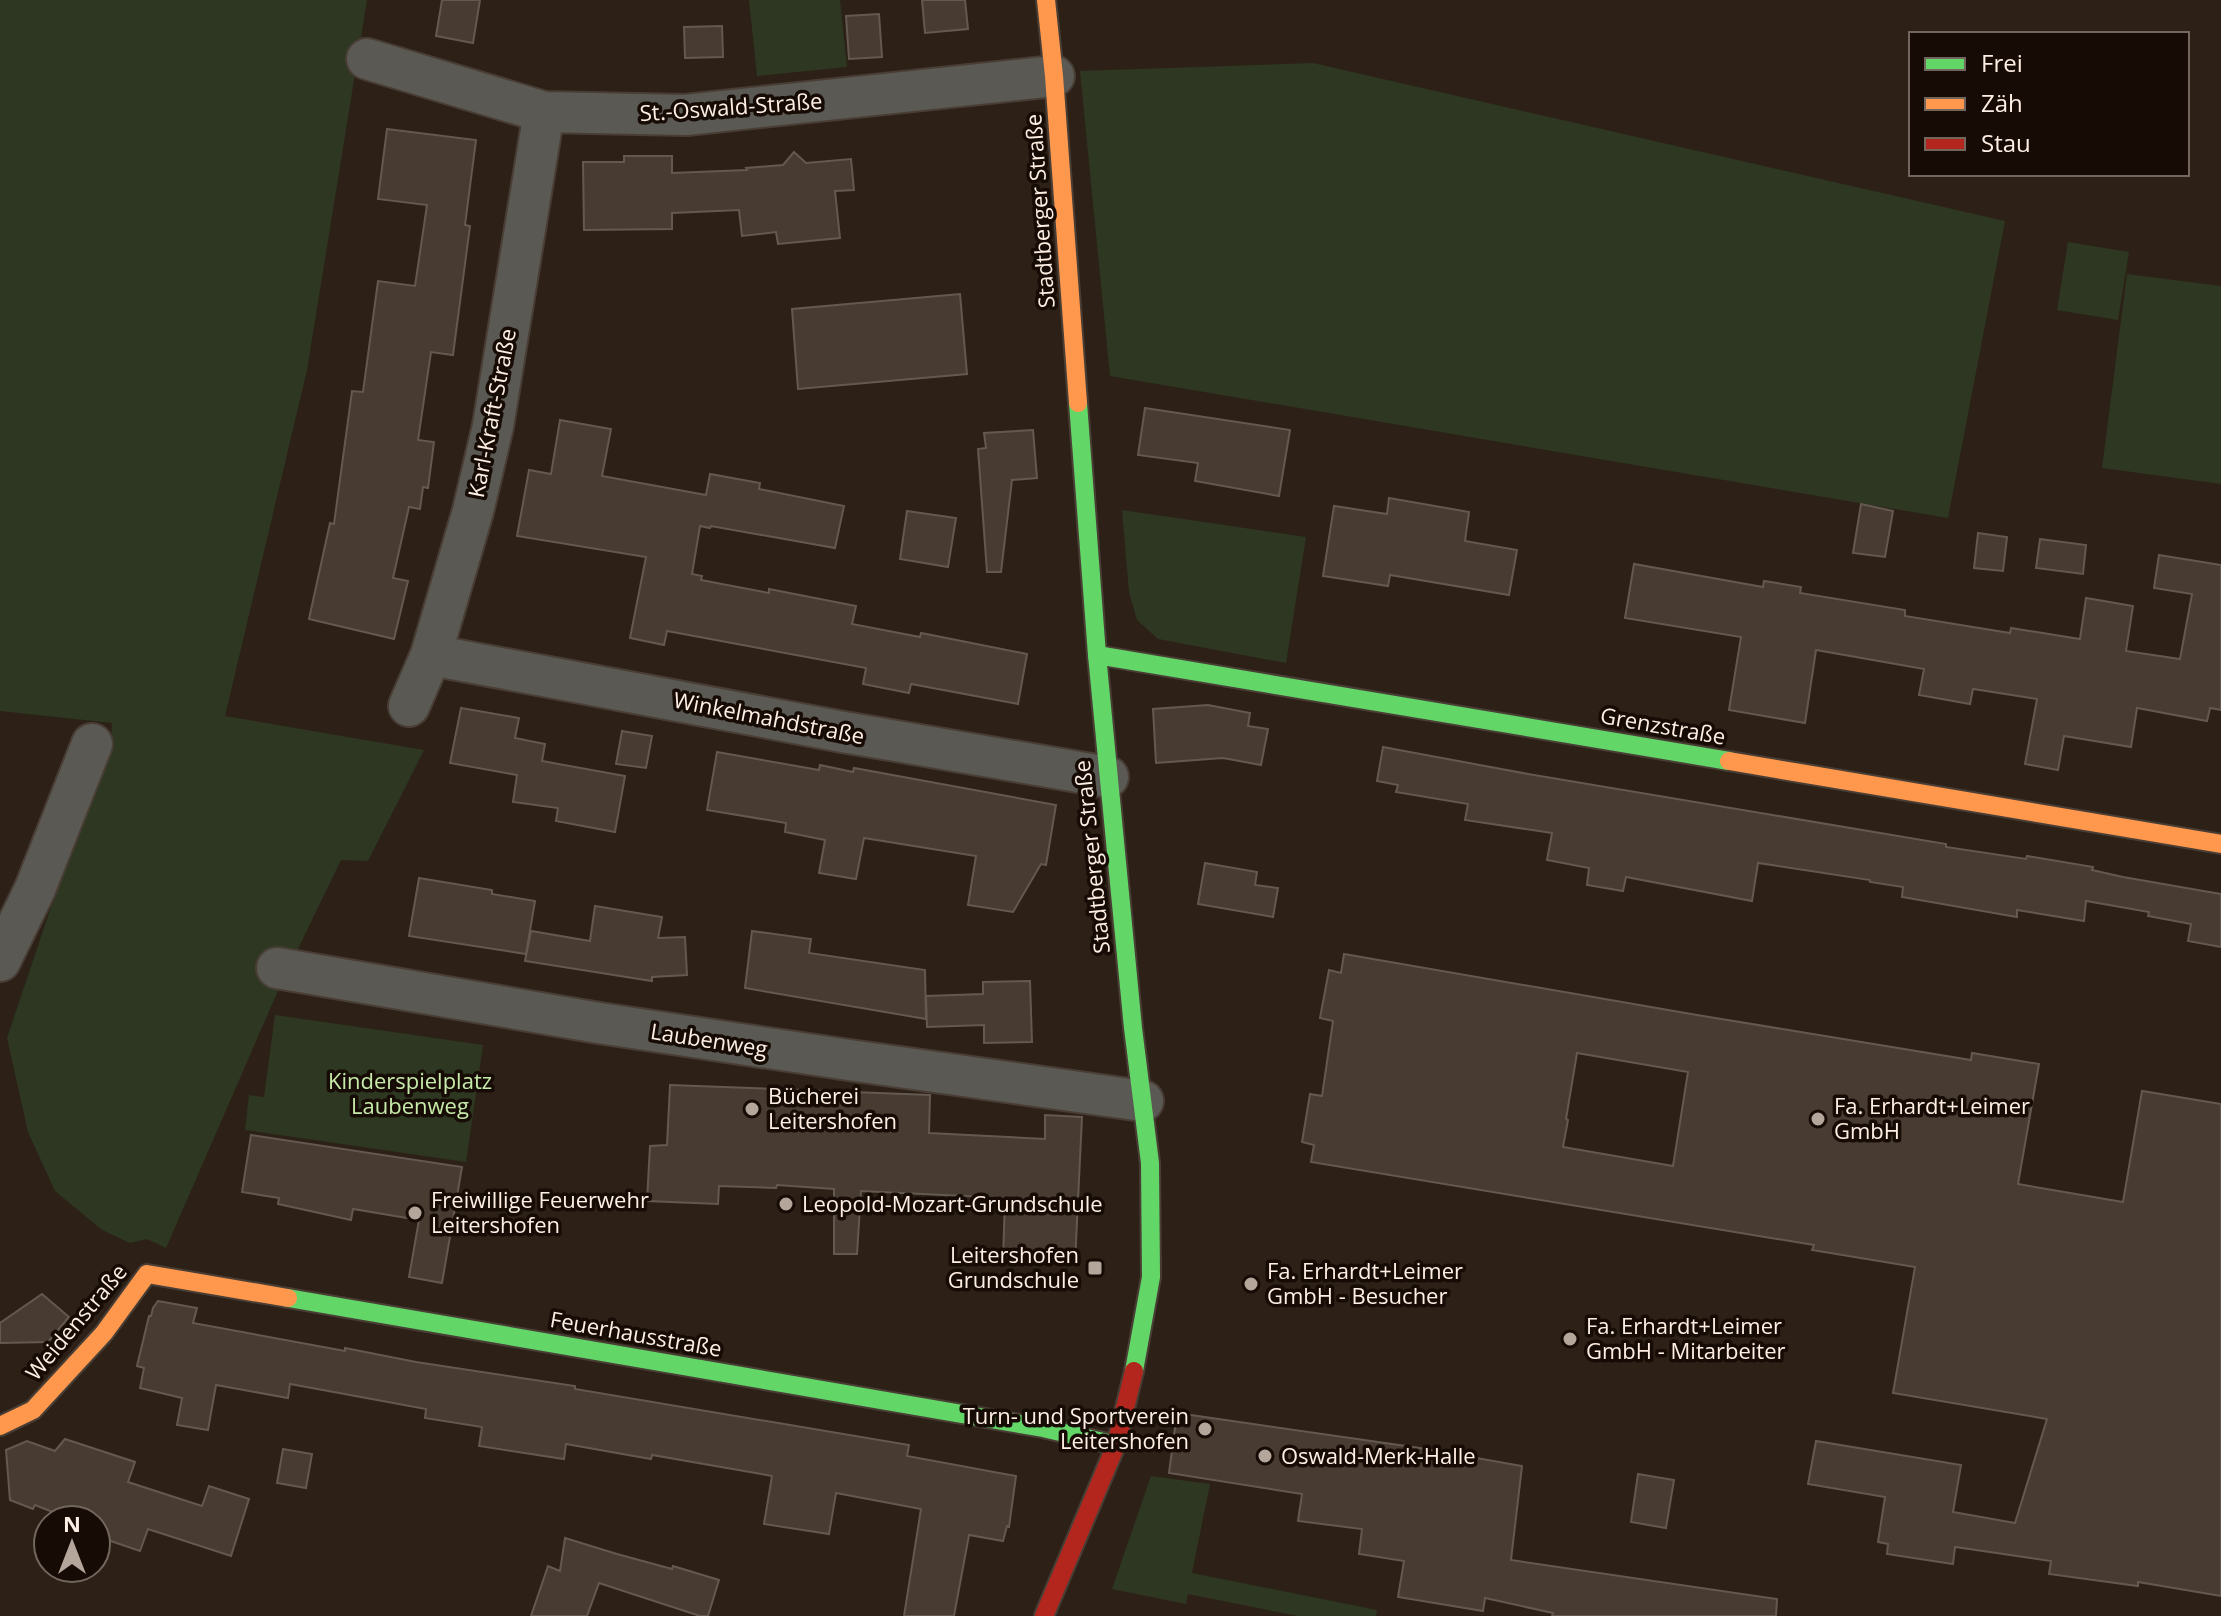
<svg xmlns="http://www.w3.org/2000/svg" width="2221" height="1616" font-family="'Open Sans',sans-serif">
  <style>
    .green { fill: #2d3721 }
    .building { fill: #483b31; stroke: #645951; stroke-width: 2; fill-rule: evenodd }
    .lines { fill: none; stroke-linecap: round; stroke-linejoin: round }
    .street-casing { stroke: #493e35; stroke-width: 44 }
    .fast-casing { stroke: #493e35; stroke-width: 22 }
    .slow-casing { stroke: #493e35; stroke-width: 22 }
    .jam-casing { stroke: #493e35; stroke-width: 22 }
    .street { stroke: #5b5953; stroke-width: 40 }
    .fast { stroke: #63d668; stroke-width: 18 }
    .slow { stroke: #ff974d; stroke-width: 18 }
    .jam { stroke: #b3261e; stroke-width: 18 }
    .poi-dot { fill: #b5a69c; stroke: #160c05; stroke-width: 3 }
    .labels { text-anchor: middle; stroke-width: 7; stroke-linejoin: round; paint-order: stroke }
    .street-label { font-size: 22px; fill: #feeee3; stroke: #160c05 }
    .park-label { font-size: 22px; fill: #c6eaa9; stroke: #160c05 }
    .poi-label { font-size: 22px; fill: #feeee3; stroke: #160c05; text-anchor: start }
  </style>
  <rect width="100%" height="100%" fill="#2d2117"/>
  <g class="green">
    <path d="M0 0H367L307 370 225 716 424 750 368 861 341 860 280 986 166 1248 147 1239 130 1243 102 1230 55 1191 28 1132 7 1038 51 907 110 753 112 723 0 711Z"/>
    <path d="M749 0H840L847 67 757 76Z"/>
    <path d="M1313 63 2005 221 1948 518 1110 376 1080 71Z"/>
    <path d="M2068 242 2129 252 2118 320 2057 310Z"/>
    <path d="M2127 274 2221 286V484L2102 468Z"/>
    <path d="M1122 510 1306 537 1286 663 1158 639 1137 620 1129 592Z"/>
    <path d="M275 1015 483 1045 466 1162 245 1130 249 1095 264 1097Z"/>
    <path d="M1151 1476 1210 1484 1192 1573 1377 1610 1376 1616H1298L1188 1594 1186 1604 1112 1589Z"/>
  </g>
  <g class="building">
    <path d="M442 0H480L473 43 436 36Z"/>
    <path d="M922 0H965L968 29 925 33Z"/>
    <path d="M879 14 882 57 849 59 846 16Z"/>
    <path d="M722 26 723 57 685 58 684 27Z"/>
    <path d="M387 129 476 140 465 225 470 226 453 355 431 352 418 440 434 442 428 488 423 487 420 509 409 507 393 578 408 581 394 639 309 619 330 523 334 524 352 391 363 392 378 281 415 286 427 205 378 199Z"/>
    <path d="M794 152 806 163 851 159 854 190 835 191 840 238 778 244 776 232 742 236 739 210 672 213V229L584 230 583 162H624V156H672V173L747 170 746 168 783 165Z"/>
    <path d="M960 294 967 374 798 389 792 309Z"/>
    <path d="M1145 408 1290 430 1279 496 1195 481 1198 463 1138 455Z"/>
    <path d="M560 420 611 429 602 476 706 495 710 474 760 483 759 489 844 506 835 548 711 526 710 528 700 526 692 574 702 576 701 580 769 593V589L856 606 852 624 920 637 921 633 1027 654 1018 704 911 684 909 693 863 684 866 668 667 631 664 645 630 638 646 557 517 536 529 470 551 474Z"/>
    <path d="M1033 430 1037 478 1012 480 1001 572H987L978 449 986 448 984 433Z"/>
    <path d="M1389 498 1469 512 1465 541 1517 550 1509 595 1390 575 1388 586 1323 576 1334 506 1387 514Z"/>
    <path d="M1861 504 1893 511 1885 557 1853 553Z"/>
    <path d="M907 511 956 518 948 567 900 559Z"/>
    <path d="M1978 533 2007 537 2003 571 1974 568Z"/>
    <path d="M2040 539 2086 545 2083 574 2036 568Z"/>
    <path d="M2159 555 2221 565V710L2210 708 2207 721 2137 708 2131 747 2064 736 2058 770 2025 764 2037 699 1973 689 1970 704 1919 695 1924 669 1816 650 1805 723 1729 710 1741 637 1625 618 1634 564 1763 587 1764 581 1801 587 1800 593 1905 610V616L2010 633 2011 628 2080 639 2086 598 2133 606 2126 651 2180 659 2192 594 2154 588Z"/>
    <path d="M1208 705 1250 713 1248 726 1268 729 1261 765 1223 758 1156 763 1153 709Z"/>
    <path d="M461 708 519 718 515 738 545 744 542 761 625 776 615 832 556 821 558 808 513 802 517 775 450 763Z"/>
    <path d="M622 731 652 736 646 768 616 764Z"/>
    <path d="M1383 747 1528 774 1946 844V847L2026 859 2027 856 2093 867 2092 870 2123 877 2221 894V947L2188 941 2191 924 2148 916 2149 912 2086 901 2084 921 2017 910V917L1902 897 1903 887 1870 882V880L1758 863 1752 901 1626 877 1623 891 1587 885 1589 868 1547 860 1552 833 1465 820 1468 804 1396 792 1398 785 1377 781Z"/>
    <path d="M717 752 819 770 820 765 853 772 854 768 1056 805 1046 865 1041 864 1013 912 968 905 976 856 864 838 856 879 819 873 825 840 785 832 786 823 707 810Z"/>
    <path d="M1205 863 1257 872 1255 885 1278 888 1273 917 1198 904Z"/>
    <path d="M419 878 492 890V894L535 901 526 954 409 936Z"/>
    <path d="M595 906 662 917 658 938 685 937 687 975 652 977V981L525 961 531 931 590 941Z"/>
    <path d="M752 931 811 939 809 953 925 970 926 1019 745 988Z"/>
    <path d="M1344 954 1697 1015 1971 1060 1972 1053 2039 1064 2018 1184 2123 1202 2142 1091 2221 1104V1596L2138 1582V1586L2049 1574 2051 1561 1955 1547 1953 1564 1887 1554 1888 1544 1878 1542 1885 1497 1808 1484 1816 1441 1961 1465 1953 1512 2015 1523 2047 1419 1893 1393 1915 1267 1812 1250 1814 1245 1311 1162 1314 1145 1302 1142 1310 1094 1322 1096 1333 1021 1320 1018 1329 970 1341 973ZM1577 1053 1688 1072 1673 1166 1563 1147 1568 1120 1566 1119Z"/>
    <path d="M1030 981 1032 1042 984 1043V1025L927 1027 926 996 983 994V982Z"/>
    <path d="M670 1085 930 1095 929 1133 1045 1139V1115L1082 1117 1075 1263 1003 1260 1005 1198 861 1191 857 1254H834V1189L777 1185 776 1188 719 1186 718 1204 647 1201 650 1146 667 1145Z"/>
    <path d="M251 1135 462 1167 442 1283 409 1277 419 1220 353 1209 351 1220 278 1204 279 1198 242 1192Z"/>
    <path d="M42 1294 69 1317 48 1342 0 1343V1323Z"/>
    <path d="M158 1301 197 1308 193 1323 345 1351V1348L416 1362 575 1386V1389L909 1445 907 1456 1016 1476 1009 1527 1007 1526 1003 1541 969 1535 954 1616H904L921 1509 836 1493 829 1534 764 1524 772 1476 652 1455 651 1459 566 1444 564 1459 479 1446 482 1427 425 1418 426 1409 290 1384 288 1398 216 1385 208 1430 177 1425 182 1398 140 1388 144 1368 137 1366 149 1316H151L153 1308Z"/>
    <path d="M1177 1413 1420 1448 1522 1466 1511 1560 1777 1599 1776 1616H1552L1553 1613 1485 1598 1483 1611 1398 1597 1404 1561 1359 1554 1362 1529 1298 1521 1302 1494 1169 1473Z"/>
    <path d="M65 1439 135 1462 128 1482 202 1506 209 1486 249 1499 231 1556 148 1529 140 1551 96 1536V1520H73L35 1505 33 1509 10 1500 6 1450 27 1441 55 1451Z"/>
    <path d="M283 1449 312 1454 306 1488 277 1483Z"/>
    <path d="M1638 1474 1674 1480 1666 1528 1631 1522Z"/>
    <path d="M565 1538 617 1554 672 1569 673 1566 719 1580 708 1616H700L599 1583 587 1616H531L548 1566 560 1571Z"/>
  </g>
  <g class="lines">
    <defs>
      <g id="street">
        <path d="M367 59 544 112 686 115 1054 76"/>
        <path d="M431 655 843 732 1108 777"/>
        <path d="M409 706 431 655 473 511 493 426 544 112"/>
        <path d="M0 961 35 889 92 744"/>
        <path d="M277 968 599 1023 849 1060 1143 1101"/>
      </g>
      <g id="fast">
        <path d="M1078 403 1097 655 1133 1028 1150 1163 1151 1277 1134 1371"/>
        <path d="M1097 655 1729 761"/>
        <path d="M288 1298 1043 1428 1116 1445"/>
      </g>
      <g id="slow">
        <path d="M1046 0 1054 76 1078 403"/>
        <path d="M1729 761 2221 844"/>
        <path d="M0 1426 33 1410 104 1333 147 1274 288 1298"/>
      </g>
      <path id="jam" d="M1044 1616 1116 1445 1134 1371"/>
    </defs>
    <use href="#street" class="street-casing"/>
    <use href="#fast" class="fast-casing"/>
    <use href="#slow" class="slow-casing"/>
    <use href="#jam" class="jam-casing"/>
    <use href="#street" class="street"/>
    <use href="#fast" class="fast"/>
    <use href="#slow" class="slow"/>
    <use href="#jam" class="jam"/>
  </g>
  <g class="poi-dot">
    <circle cx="752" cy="1109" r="8"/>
    <circle cx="1818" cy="1119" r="8"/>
    <circle cx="786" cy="1204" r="8"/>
    <circle cx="415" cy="1213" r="8"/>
    <rect x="1087" y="1260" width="16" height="16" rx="4"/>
    <circle cx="1251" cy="1284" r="8"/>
    <circle cx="1570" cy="1339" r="8"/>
    <circle cx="1205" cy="1429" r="8"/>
    <circle cx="1265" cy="1456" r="8"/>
  </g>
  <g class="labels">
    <g class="street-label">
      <text transform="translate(731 107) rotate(-4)" y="8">St.-Oswald-Straße</text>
      <text transform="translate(1040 211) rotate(-94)" y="8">Stadtberger Straße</text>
      <text transform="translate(492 413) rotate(-79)" y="8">Karl-Kraft-Straße</text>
      <text transform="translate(769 718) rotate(11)" y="8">Winkelmahdstraße</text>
      <text transform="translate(1663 726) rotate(10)" y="8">Grenzstraße</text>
      <text transform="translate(1092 857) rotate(-96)" y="8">Stadtberger Straße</text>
      <text transform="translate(709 1040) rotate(9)" y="8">Laubenweg</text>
      <text transform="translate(76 1322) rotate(-50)" y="8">Weidenstraße</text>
      <text transform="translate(636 1334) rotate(10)" y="8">Feuerhausstraße</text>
    </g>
    <g class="park-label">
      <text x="410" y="1089">Kinderspielplatz<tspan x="410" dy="25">Laubenweg</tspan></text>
    </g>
    <g class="poi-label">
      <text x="768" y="1104">Bücherei<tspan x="768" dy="25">Leitershofen</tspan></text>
      <text x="1834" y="1114">Fa. Erhardt+Leimer<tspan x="1834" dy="25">GmbH</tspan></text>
      <text x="431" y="1208">Freiwillige Feuerwehr<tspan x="431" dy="25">Leitershofen</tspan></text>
      <text x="802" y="1212">Leopold-Mozart-Grundschule</text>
      <text x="1079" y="1263" text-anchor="end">Leitershofen<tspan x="1079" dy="25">Grundschule</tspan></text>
      <text x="1267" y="1279">Fa. Erhardt+Leimer<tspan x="1267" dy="25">GmbH - Besucher</tspan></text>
      <text x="1586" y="1334">Fa. Erhardt+Leimer<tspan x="1586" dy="25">GmbH - Mitarbeiter</tspan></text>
      <text x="1189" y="1424" text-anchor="end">Turn- und Sportverein<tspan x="1189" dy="25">Leitershofen</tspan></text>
      <text x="1281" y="1464">Oswald-Merk-Halle</text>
    </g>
  </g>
  <rect x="1909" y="32" width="280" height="144" fill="#160c05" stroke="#73665e" stroke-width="2"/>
  <rect x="1925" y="58" width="40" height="12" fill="#63d668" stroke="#73665e" stroke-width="2"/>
  <text x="1981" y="72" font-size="24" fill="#feeee3">Frei</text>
  <rect x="1925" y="98" width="40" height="12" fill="#ff974d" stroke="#73665e" stroke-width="2"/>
  <text x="1981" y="112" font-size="24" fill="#feeee3">Zäh</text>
  <rect x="1925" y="138" width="40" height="12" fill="#b3261e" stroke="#73665e" stroke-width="2"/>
  <text x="1981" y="152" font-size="24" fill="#feeee3">Stau</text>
  <g transform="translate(72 1544)"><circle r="38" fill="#160c05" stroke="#73665e" stroke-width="2"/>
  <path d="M0-6L14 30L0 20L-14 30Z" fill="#b5a69c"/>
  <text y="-12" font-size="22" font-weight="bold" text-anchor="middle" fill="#feeee3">N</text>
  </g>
</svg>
